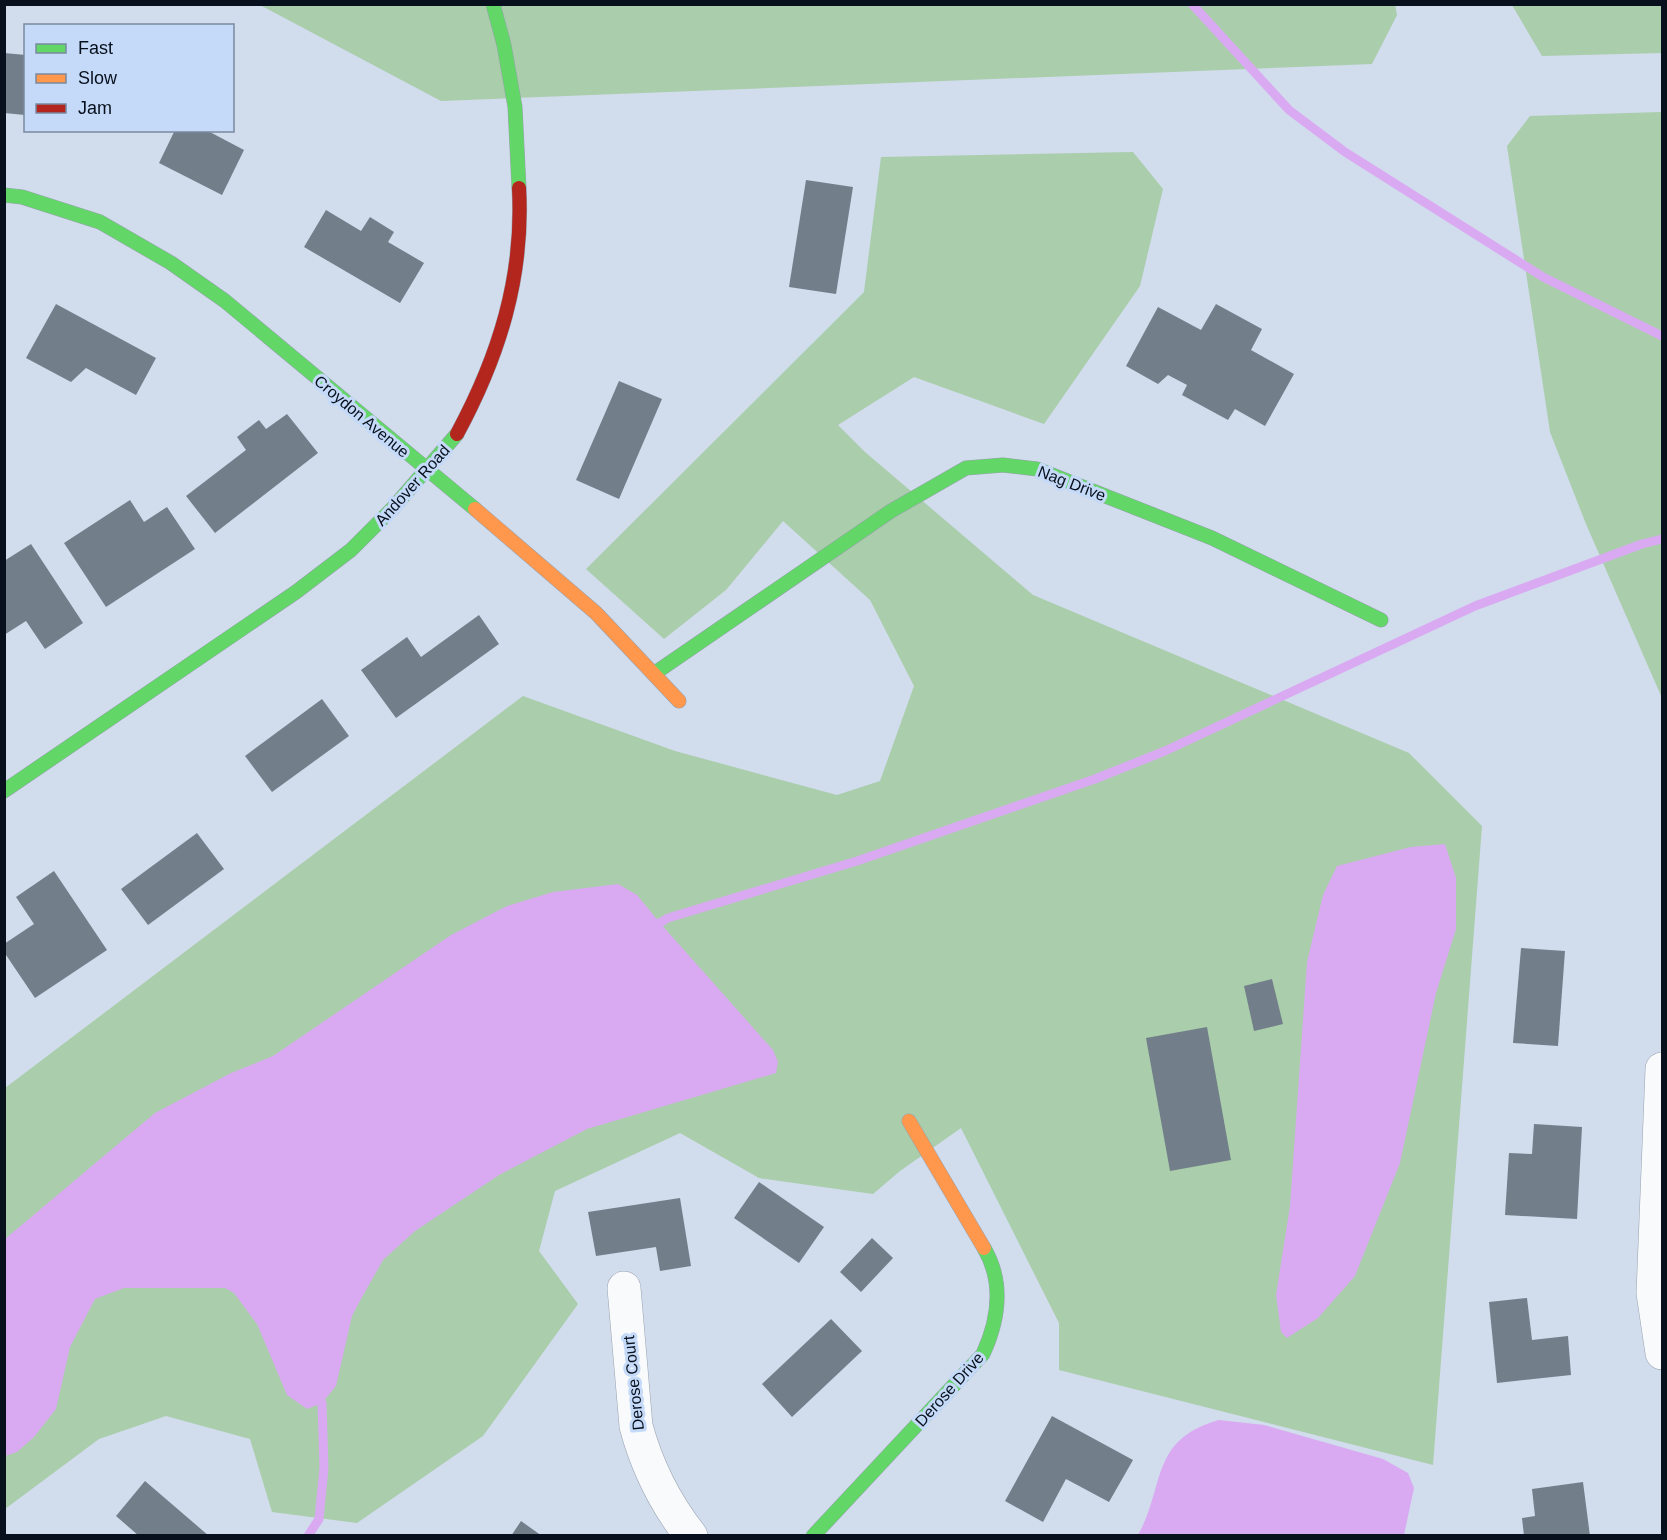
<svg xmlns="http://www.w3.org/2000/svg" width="1667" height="1540" font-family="Arial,sans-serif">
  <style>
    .green { fill: #aacdab }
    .water { fill: #d9aaf2 }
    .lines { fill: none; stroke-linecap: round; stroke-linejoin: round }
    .stream { stroke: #d9aaf2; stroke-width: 9 }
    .building { fill: #727f8b }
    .street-casing { stroke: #98a2af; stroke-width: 34 }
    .fast-casing { stroke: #98a2af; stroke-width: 15 }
    .slow-casing { stroke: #98a2af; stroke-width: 15 }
    .jam-casing { stroke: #98a2af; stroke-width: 15 }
    .street { stroke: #f8fafc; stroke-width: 33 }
    .fast { stroke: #63d668; stroke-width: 14 }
    .slow { stroke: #ff974d; stroke-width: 14 }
    .jam { stroke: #b3261e; stroke-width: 14 }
    .labels { text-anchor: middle; stroke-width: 6; stroke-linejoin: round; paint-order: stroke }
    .street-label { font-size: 16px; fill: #07101c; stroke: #c5daf8 }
  </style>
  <rect width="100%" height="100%" fill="#d1dcec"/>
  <g class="green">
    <path d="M1395 4 1397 15 1372 64 441 101 260 5Z"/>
    <path d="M1512 5H1662V53L1542 56Z"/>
    <path d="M1662 112V698L1586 524 1550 432 1507 146 1530 116Z"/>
    <path d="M1133 152 1163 189 1140 286 1044 424 914 377 838 425 865 452 1033 595 1409 753 1482 826 1433 1465 1059 1370V1323L961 1128 900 1171 873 1194 759 1178 680 1133 555 1191 539 1251 578 1304 483 1436 357 1523 272 1512 250 1439 166 1416 99 1439 5 1509V1088L523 696 675 751 837 795 880 781 914 686 870 600 783 521 726 590 664 639 586 569 864 292 881 157Z"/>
  </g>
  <g class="water">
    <path d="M1445 844 1456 878V929L1436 993 1400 1163 1355 1276 1318 1318 1287 1338 1281 1332 1276 1295 1290 1206 1307 962 1323 895 1337 866 1411 847Z"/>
    <path d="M618 884 637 895 660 923 773 1050 778 1062 776 1073 587 1129 499 1175 415 1231 383 1260 361 1299 352 1316 336 1386 322 1403 307 1409 287 1395 257 1324 234 1293 225 1288H124L95 1299 70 1347 56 1409 34 1437 17 1452 5 1456V1239L155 1113 231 1073 273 1056 451 935 507 906 553 892Z"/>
    <path d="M1219 1420 1264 1425 1383 1459 1408 1473 1414 1488 1404 1535H1138C1166 1485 1149 1440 1219 1420Z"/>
  </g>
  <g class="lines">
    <g class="stream">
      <path d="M1192 4 1289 110 1345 152 1543 277 1662 336"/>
      <path d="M648 924 660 923 668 918 857 861 1095 779 1165 751 1475 606 1642 544 1662 539"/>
      <path d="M308 1536 319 1519 324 1468 322 1403 314 1396"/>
    </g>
  </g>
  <g class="building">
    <path d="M4 53 26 55 25 115 4 113Z"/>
    <path d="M175 130H206L244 150 222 195 159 163Z"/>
    <path d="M806 180 853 187 836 294 789 287Z"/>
    <path d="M326 210 361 231 370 217 394 232 388 242 424 263 400 303 304 247Z"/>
    <path d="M56 304 156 358 136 395 86 368 71 382 26 358Z"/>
    <path d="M1216 304 1262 329 1251 350 1294 374 1265 426 1235 409 1228 420 1182 395 1187 385 1168 375 1158 384 1126 366 1158 307 1201 330Z"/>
    <path d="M619 381 662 399 619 499 576 480Z"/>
    <path d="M287 414 318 453 215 533 186 496 246 450 237 437 259 420 266 429Z"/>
    <path d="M130 500 144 522 167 507 195 549 106 607 64 543Z"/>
    <path d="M31 544 83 623 45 649 26 621 4 635V561Z"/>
    <path d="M479 615 499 644 396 718 361 670 407 637 421 657Z"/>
    <path d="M322 699 349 736 272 792 245 756Z"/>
    <path d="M197 833 224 869 148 925 121 889Z"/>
    <path d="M54 871 107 950 35 998 4 952V944L34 924 16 897Z"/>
    <path d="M1521 948 1565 951 1558 1046 1513 1043Z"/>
    <path d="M1272 979 1283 1024 1254 1031 1244 986Z"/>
    <path d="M1207 1027 1231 1160 1170 1171 1146 1038Z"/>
    <path d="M1534 1124 1582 1127 1577 1219 1505 1215 1509 1153 1532 1154Z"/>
    <path d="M759 1182 824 1227 799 1263 734 1218Z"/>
    <path d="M680 1198 691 1266 660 1271 656 1247 596 1256 588 1212Z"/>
    <path d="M872 1238 893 1258 861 1292 840 1272Z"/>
    <path d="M1527 1298 1532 1340 1568 1336 1571 1375 1497 1383 1489 1302Z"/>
    <path d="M831 1319 862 1351 792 1417 762 1384Z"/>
    <path d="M1052 1416 1133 1460 1109 1502 1066 1479 1043 1522 1005 1501Z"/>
    <path d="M145 1481 209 1536H139L116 1516Z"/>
    <path d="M1583 1482 1590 1536H1524L1522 1518 1535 1516 1532 1489Z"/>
    <path d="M521 1521 542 1536H511Z"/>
  </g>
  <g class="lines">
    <defs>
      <g id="street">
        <path d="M1662 1069 1653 1293 1662 1353"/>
        <path d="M624 1288 636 1426C647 1467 665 1503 691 1536"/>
      </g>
      <g id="fast">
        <path d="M493 4 504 45 515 107 519 188"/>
        <path d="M4 195 22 197 100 222 171 263 225 301 475 509"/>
        <path d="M655 673 891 511 966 468 1003 465 1037 469 1212 538 1381 620"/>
        <path d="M4 791 296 592 351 550 393 508 457 434"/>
        <path d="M813 1536 983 1354C999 1319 1004 1282 984 1248"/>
      </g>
      <g id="slow">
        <path d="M475 509 596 613 679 701"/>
        <path d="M909 1121 984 1248"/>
      </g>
      <path id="jam" d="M457 434C499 356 524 277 519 188"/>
    </defs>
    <use href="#street" class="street-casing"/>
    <use href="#fast" class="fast-casing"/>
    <use href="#slow" class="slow-casing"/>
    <use href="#jam" class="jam-casing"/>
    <use href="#street" class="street"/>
    <use href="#fast" class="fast"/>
    <use href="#slow" class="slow"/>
    <use href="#jam" class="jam"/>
  </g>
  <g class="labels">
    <g class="street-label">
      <text transform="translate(362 416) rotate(40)" y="6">Croydon Avenue</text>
      <text transform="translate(1072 483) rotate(21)" y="6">Nag Drive</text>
      <text transform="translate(412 485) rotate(-48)" y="6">Andover Road</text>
      <text transform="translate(633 1383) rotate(-96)" y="6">Derose Court</text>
      <text transform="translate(949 1389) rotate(-48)" y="6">Derose Drive</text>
    </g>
  </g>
  <rect width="1667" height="1540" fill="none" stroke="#07101c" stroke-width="12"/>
  <rect x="24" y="24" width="210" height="108" fill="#c5daf8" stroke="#7989a0" stroke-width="1.5"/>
  <rect x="36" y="44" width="30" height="9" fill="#63d668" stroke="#7989a0" stroke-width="1.5"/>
  <text x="78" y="54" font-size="18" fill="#07101c">Fast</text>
  <rect x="36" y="74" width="30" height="9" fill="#ff974d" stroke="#7989a0" stroke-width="1.5"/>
  <text x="78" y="84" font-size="18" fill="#07101c">Slow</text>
  <rect x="36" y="104" width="30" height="9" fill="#b3261e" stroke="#7989a0" stroke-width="1.5"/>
  <text x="78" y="114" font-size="18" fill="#07101c">Jam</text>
</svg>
